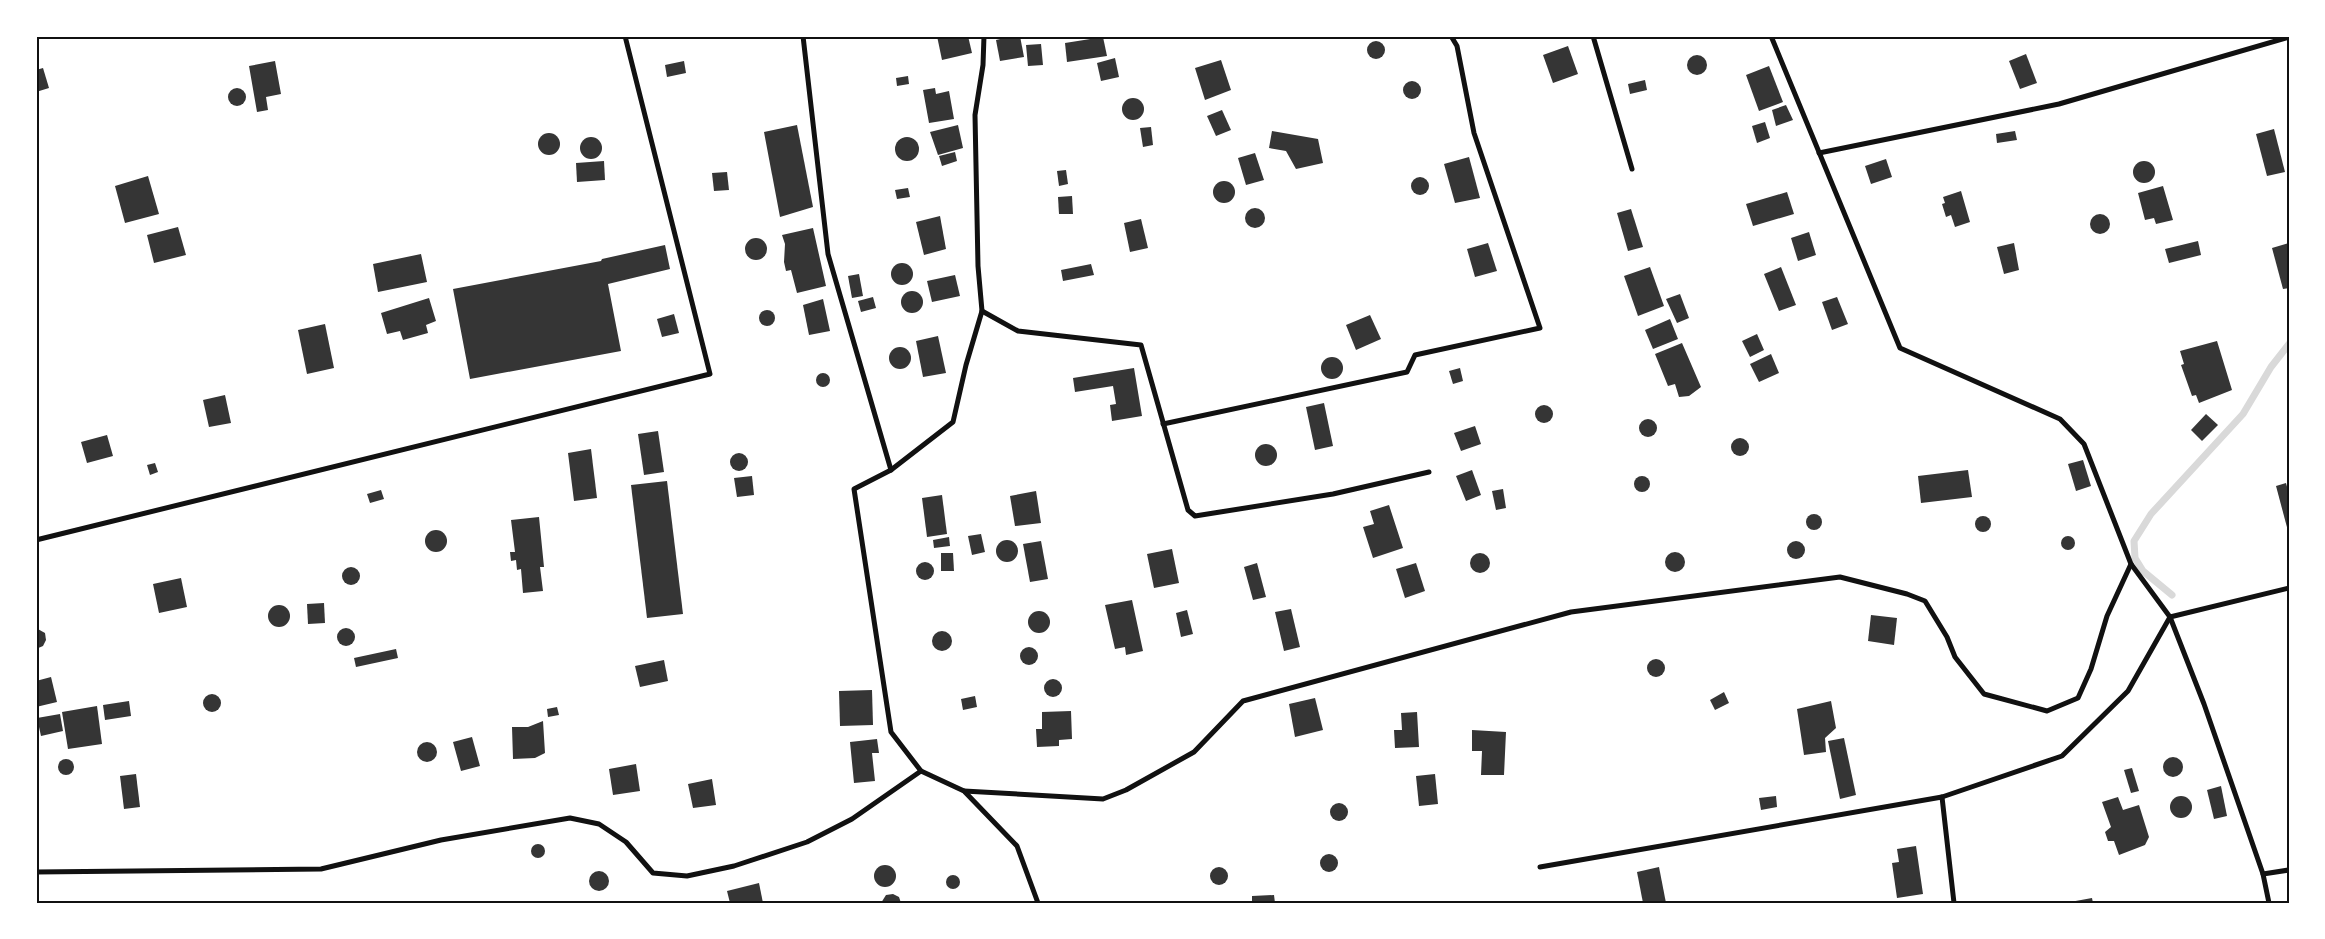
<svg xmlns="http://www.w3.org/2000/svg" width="2325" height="939" font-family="'Work Sans',sans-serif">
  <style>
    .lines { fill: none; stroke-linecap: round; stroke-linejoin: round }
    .stream { stroke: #d9d9d9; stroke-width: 7 }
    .building { fill: #353535 }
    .minor { stroke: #111; stroke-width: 5 }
    .neatline { fill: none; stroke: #111; stroke-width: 2 }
  </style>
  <rect width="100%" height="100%" fill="#fff"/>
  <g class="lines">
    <path class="stream" d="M2172 595 2143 571 2135 558 2134 541 2151 514 2243 414 2271 367 2289 344"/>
  </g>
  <g class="building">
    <path d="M937 36H968L972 53 942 60Z"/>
    <path d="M1013 36H1020L1024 57 1000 61 996 40Z"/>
    <path d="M1103 37 1107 56 1067 62 1065 43Z"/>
    <circle cx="1376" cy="50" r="9"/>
    <path d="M1041 44 1043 65 1028 66 1026 45Z"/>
    <path d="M1568 46 1578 74 1553 83 1543 55Z"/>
    <path d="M2026 54 2037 83 2020 89 2009 61Z"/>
    <circle cx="1697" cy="65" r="10"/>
    <path d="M1115 58 1119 77 1101 81 1097 63Z"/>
    <path d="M1221 60 1231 90 1205 100 1195 68Z"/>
    <path d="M275 61 281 94 266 97 268 110 257 112 249 66Z"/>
    <path d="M684 61 686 73 667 77 665 65Z"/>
    <path d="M1769 66 1783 102 1759 111 1746 75Z"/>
    <path d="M43 68 49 88 36 92V70Z"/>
    <path d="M908 76 909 84 897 86 896 78Z"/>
    <path d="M1645 80 1647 90 1630 94 1628 84Z"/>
    <circle cx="1412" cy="90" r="9"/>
    <circle cx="237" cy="97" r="9"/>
    <path d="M935 88 936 94 949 91 954 119 929 123 923 90Z"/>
    <circle cx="1133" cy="109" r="11"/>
    <path d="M1786 105 1793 120 1776 126 1772 110Z"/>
    <path d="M1222 110 1231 130 1216 136 1207 116Z"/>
    <path d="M1765 122 1770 138 1757 143 1752 126Z"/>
    <path d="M797 125 813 207 780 217 764 132Z"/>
    <path d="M958 125 963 148 938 155 930 132Z"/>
    <path d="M1151 127 1153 145 1143 147 1140 128Z"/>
    <path d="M2274 129 2285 172 2267 176 2256 134Z"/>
    <path d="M1272 131 1318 139 1323 163 1296 169 1286 151 1269 148Z"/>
    <path d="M2015 131 2017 140 1997 143 1996 134Z"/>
    <circle cx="549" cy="144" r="11"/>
    <circle cx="591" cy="148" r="11"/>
    <circle cx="907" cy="149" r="12"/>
    <path d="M955 152 957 161 942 166 939 156Z"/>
    <path d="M1255 153 1264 180 1246 185 1238 158Z"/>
    <path d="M1469 157 1480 198 1455 203 1444 164Z"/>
    <path d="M1886 159 1892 177 1871 184 1865 166Z"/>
    <circle cx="2144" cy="172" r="11"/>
    <path d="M604 161 605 180 577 182 576 163Z"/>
    <path d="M1066 170 1068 184 1059 186 1057 171Z"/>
    <path d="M727 172 729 190 714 191 712 173Z"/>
    <path d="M148 176 159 214 125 223 115 186Z"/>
    <circle cx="1420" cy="186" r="9"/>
    <circle cx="1224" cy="192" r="11"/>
    <path d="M2163 186 2173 220 2156 224 2154 218 2145 220 2138 193Z"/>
    <path d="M908 188 910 197 897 199 895 190Z"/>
    <path d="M1961 191 1970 222 1955 227 1951 215 1946 217 1942 204 1945 203 1943 197Z"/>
    <path d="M1787 192 1794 214 1753 226 1746 204Z"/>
    <path d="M1072 196 1073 214H1059L1058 197Z"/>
    <circle cx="1255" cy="218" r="10"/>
    <path d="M1631 209 1643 247 1628 251 1617 213Z"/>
    <circle cx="2100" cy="224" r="10"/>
    <path d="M940 216 946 249 924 255 916 222Z"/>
    <path d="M1141 219 1148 248 1130 252 1124 223Z"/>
    <path d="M178 227 186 255 154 263 147 235Z"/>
    <path d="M813 228 826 286 797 293 791 270 786 271 784 262 785 244 782 235Z"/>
    <path d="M1809 232 1816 255 1798 261 1791 238Z"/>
    <circle cx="756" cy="249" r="11"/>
    <path d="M2198 241 2201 255 2169 263 2165 249Z"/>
    <path d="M1488 243 1497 271 1475 277 1467 249Z"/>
    <path d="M2014 243 2019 270 2004 274 1997 247Z"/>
    <path d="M2289 243V288L2283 289 2272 248Z"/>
    <path d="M665 245 670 269 608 284 621 351 470 379 453 289 601 261 602 259Z"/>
    <path d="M421 254 427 282 378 292 373 264Z"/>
    <circle cx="902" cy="274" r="11"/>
    <path d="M1091 264 1094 275 1063 281 1061 270Z"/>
    <path d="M1650 267 1664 306 1638 316 1624 276Z"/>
    <path d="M1781 267 1796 305 1779 311 1764 274Z"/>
    <path d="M859 274 863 296 852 298 848 276Z"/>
    <path d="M955 275 960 296 932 302 927 281Z"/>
    <circle cx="912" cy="302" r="11"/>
    <path d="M1680 294 1689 318 1677 323 1666 299Z"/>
    <path d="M873 297 876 308 861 312 858 301Z"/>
    <path d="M1837 297 1848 324 1832 330 1822 302Z"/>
    <path d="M429 298 436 321 426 325 428 333 403 340 400 331 387 334 381 313Z"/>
    <path d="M823 299 830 331 809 335 803 305Z"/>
    <circle cx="767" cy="318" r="8"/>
    <path d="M674 314 679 333 662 337 657 319Z"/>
    <path d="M1370 315 1381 339 1356 350 1346 325Z"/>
    <path d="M1670 319 1678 339 1653 349 1645 330Z"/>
    <path d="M325 324 334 368 307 374 298 330Z"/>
    <path d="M1757 334 1764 350 1750 357 1742 341Z"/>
    <path d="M938 336 946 373 923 377 916 341Z"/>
    <path d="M2217 341 2232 390 2199 403 2196 395 2192 396 2181 365 2184 364 2180 351Z"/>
    <path d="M1682 343 1701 387 1689 396 1679 397 1675 384 1668 386 1655 354Z"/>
    <circle cx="900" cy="358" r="11"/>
    <path d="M1771 354 1779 373 1759 382 1750 364Z"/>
    <circle cx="1332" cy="368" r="11"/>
    <path d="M1134 368 1142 416 1112 421 1110 405 1116 404 1113 386 1075 392 1073 378Z"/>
    <path d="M1460 368 1463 381 1453 384 1449 371Z"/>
    <circle cx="823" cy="380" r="7"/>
    <path d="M225 395 231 423 209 427 203 400Z"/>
    <path d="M1324 403 1333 446 1315 450 1306 407Z"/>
    <circle cx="1544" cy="414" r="9"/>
    <path d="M2206 414 2218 425 2202 441 2191 430Z"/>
    <circle cx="1648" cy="428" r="9"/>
    <path d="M1475 426 1481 444 1461 451 1454 433Z"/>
    <path d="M658 431 664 472 644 475 638 434Z"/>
    <path d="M107 435 113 456 87 463 81 442Z"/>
    <circle cx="1740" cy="447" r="9"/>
    <circle cx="1266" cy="455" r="11"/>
    <path d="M591 449 597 498 574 501 568 453Z"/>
    <circle cx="739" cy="462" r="9"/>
    <path d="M2083 460 2091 486 2076 491 2068 464Z"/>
    <path d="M155 463 158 472 150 475 147 465Z"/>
    <path d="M1472 470 1481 495 1466 501 1456 476Z"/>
    <path d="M1968 470 1972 497 1921 503 1918 476Z"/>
    <path d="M752 476 754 495 737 497 734 478Z"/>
    <circle cx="1642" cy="484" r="8"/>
    <path d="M667 481 683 614 647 618 631 485Z"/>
    <path d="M2286 483 2289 494 2288 531 2276 486Z"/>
    <path d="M1503 489 1506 508 1496 510 1492 491Z"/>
    <path d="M381 490 384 499 370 503 367 494Z"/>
    <path d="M1036 491 1041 523 1015 526 1010 496Z"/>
    <path d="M942 495 947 534 927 537 922 498Z"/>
    <path d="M1389 505 1403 548 1373 558 1363 527 1374 524 1370 511Z"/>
    <circle cx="1814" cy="522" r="8"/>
    <circle cx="1983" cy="524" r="8"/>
    <path d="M539 517 544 567H540L543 591 523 593 521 569 517 570 516 560 511 561 510 552H515L511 520Z"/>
    <circle cx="436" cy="541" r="11"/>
    <path d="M981 534 985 552 972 555 968 536Z"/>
    <circle cx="2068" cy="543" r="7"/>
    <path d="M949 537 950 546 934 548 933 540Z"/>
    <circle cx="1007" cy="551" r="11"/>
    <path d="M1041 541 1048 579 1030 582 1023 544Z"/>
    <circle cx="1796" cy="550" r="9"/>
    <path d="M1172 549 1179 583 1154 588 1147 554Z"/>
    <circle cx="1675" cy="562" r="10"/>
    <path d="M941 553H953L954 571H941Z"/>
    <circle cx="1480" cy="563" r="10"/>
    <circle cx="925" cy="571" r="9"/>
    <path d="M1257 563 1266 597 1253 600 1244 567Z"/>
    <path d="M1416 563 1425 591 1405 598 1396 569Z"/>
    <circle cx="351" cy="576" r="9"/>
    <path d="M181 578 187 607 159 613 153 584Z"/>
    <path d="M1132 600 1143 651 1126 655 1125 647 1115 649 1105 605Z"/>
    <path d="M324 603 325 623 308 624 307 604Z"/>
    <circle cx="279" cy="616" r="11"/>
    <path d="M1291 609 1300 647 1284 651 1275 612Z"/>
    <path d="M1187 610 1193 634 1181 637 1176 613Z"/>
    <circle cx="1039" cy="622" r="11"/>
    <path d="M1871 615 1897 618 1894 645 1868 641Z"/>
    <path d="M36 628 45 633 46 640 43 646 36 649Z"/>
    <circle cx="346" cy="637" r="9"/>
    <circle cx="942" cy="641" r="10"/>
    <circle cx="1029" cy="656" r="9"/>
    <path d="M396 649 398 658 356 667 354 658Z"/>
    <circle cx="1656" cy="668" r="9"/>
    <path d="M664 660 668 681 640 687 635 666Z"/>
    <path d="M51 677 57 702 36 707V681Z"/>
    <circle cx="1053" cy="688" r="9"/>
    <path d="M872 690 873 725 840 726 839 691Z"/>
    <path d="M1724 692 1729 703 1715 710 1710 700Z"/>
    <circle cx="212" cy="703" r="9"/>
    <path d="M975 696 977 707 963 710 961 699Z"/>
    <path d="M1315 698 1323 730 1295 737 1289 704Z"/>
    <path d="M129 701 131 716 105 720 103 705Z"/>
    <path d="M1831 701 1836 728 1825 738 1826 752 1804 755 1797 709Z"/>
    <path d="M97 706 102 744 68 749 62 712Z"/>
    <path d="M557 707 559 715 548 717 547 709Z"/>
    <path d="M1071 711 1072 739 1059 740V746L1037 747 1036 729H1042V712Z"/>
    <path d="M1417 712 1419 747 1395 748 1394 730H1402L1401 713Z"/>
    <path d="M60 714 63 731 41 736 37 718Z"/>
    <path d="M543 721 545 753 535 758 513 759 512 727H528Z"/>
    <path d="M1472 730 1506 732 1504 775H1481L1482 751H1472Z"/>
    <path d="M472 737 480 766 461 771 453 742Z"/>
    <path d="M1844 738 1856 795 1840 799 1828 741Z"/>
    <path d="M877 739 879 753H872L875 781 854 783 850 742Z"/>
    <circle cx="427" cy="752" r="10"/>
    <circle cx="2173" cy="767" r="10"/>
    <circle cx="66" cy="767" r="8"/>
    <path d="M636 764 640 791 613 795 609 769Z"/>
    <path d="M2132 768 2139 791 2131 793 2124 770Z"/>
    <path d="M136 774 140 807 124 809 120 776Z"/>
    <path d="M1435 774 1438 804 1419 806 1416 776Z"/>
    <path d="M712 779 716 805 693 808 688 784Z"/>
    <path d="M2221 786 2227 816 2214 819 2207 790Z"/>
    <path d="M1776 796 1777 807 1761 810 1759 798Z"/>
    <circle cx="2181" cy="807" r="11"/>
    <path d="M2118 797 2123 810 2139 805 2149 837 2145 845 2119 855 2114 841H2108L2105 832 2111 827 2102 802Z"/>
    <circle cx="1339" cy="812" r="9"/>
    <circle cx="538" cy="851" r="7"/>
    <path d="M1916 846 1923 894 1897 898 1892 863 1899 862 1897 849Z"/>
    <circle cx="1329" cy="863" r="9"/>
    <circle cx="885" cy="876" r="11"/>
    <circle cx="1219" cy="876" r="9"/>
    <path d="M1659 867 1666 903H1643L1637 872Z"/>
    <circle cx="599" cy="881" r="10"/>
    <circle cx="953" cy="882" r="7"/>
    <path d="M759 883 763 903H730L727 891Z"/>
    <path d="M893 894 899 897 901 903H881L886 895Z"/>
    <path d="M1274 895 1275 903H1252V896Z"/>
    <path d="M2092 898 2093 903H2070V902Z"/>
  </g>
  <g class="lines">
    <g class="minor">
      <path d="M803 36 828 254 891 470"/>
      <path d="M1593 36 1632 169"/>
      <path d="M1771 36 1900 348 2060 419 2084 444 2131 564 2170 617 2204 704 2263 874 2269 903"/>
      <path d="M1819 153 2059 104 2289 37"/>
      <path d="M982 311 1018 331 1141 345 1188 510 1195 516 1333 494 1429 472"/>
      <path d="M1163 424 1407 372 1415 355 1540 328 1474 133 1457 46 1451 36"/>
      <path d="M36 540 710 374 625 36"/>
      <path d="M921 771 964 791 1017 846 1038 903"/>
      <path d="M964 791 1103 799 1126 790 1194 752 1243 701 1571 612 1840 577 1907 594 1925 601 1947 637 1955 657 1984 694 2047 711 2078 698 2091 669 2107 616 2131 564"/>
      <path d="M1942 797 1954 903"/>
      <path d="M1540 867 1942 797 2062 756 2128 691 2170 617 2289 588"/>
      <path d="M36 872 321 869 441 840 570 818 599 824 626 842 653 873 687 876 734 866 807 842 852 819 921 771 891 732 854 489 891 470 953 422 966 365 982 311 978 266 975 115 983 65 984 36"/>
      <path d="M2263 874 2289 870"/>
    </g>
  </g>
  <rect width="2325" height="939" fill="none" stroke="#ffffff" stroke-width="75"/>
  <rect x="38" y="38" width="2250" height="864" class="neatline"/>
</svg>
